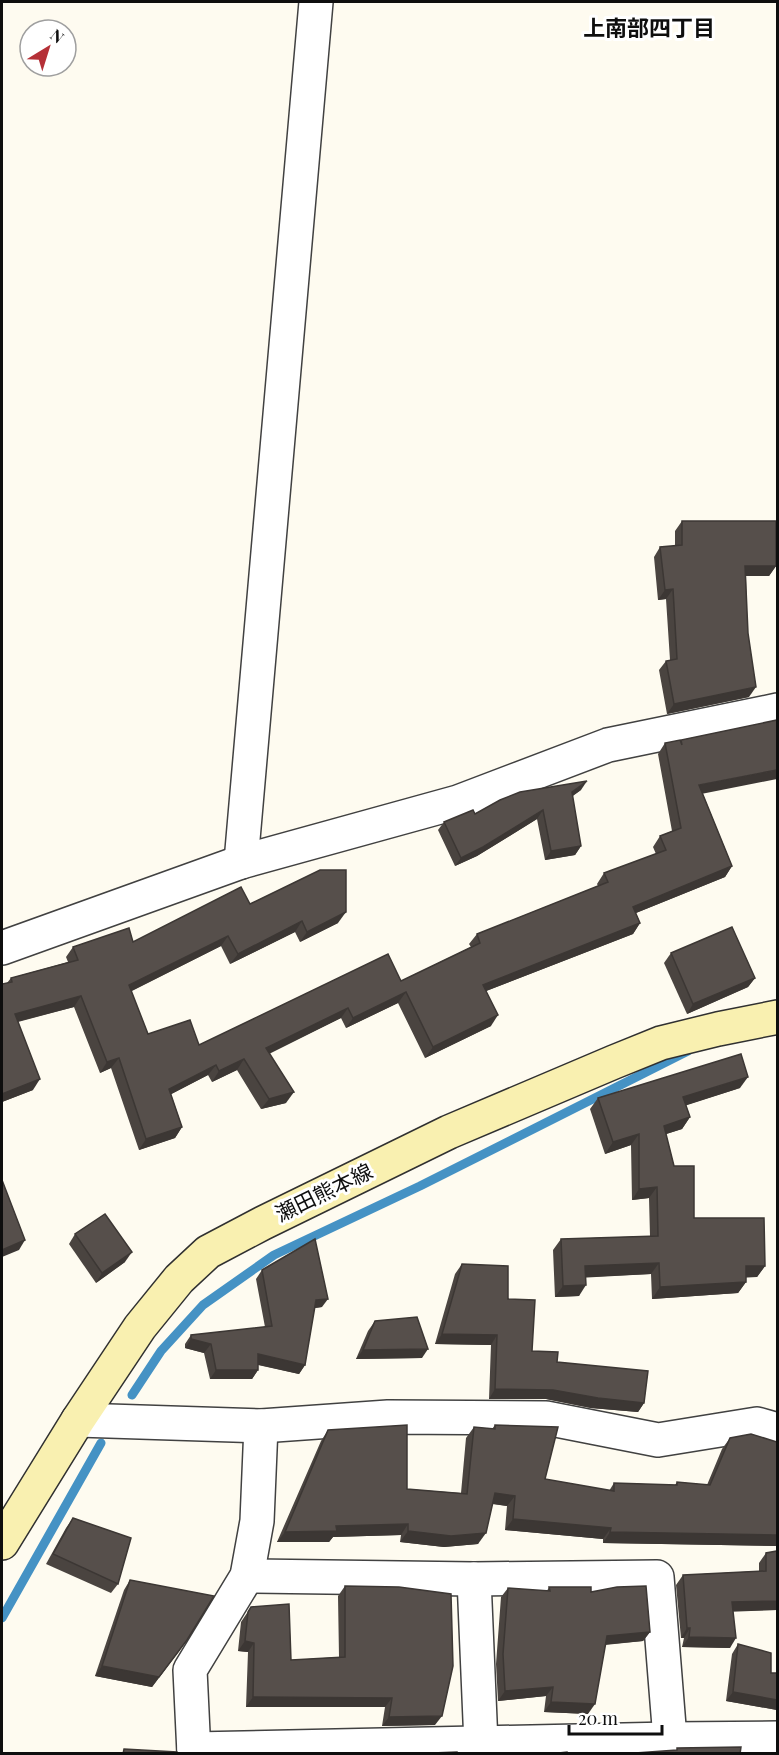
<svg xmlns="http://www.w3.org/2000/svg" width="779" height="1755" font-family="'Playfair Display','Noto Sans JP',serif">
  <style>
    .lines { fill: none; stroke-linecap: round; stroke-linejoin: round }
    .stream { stroke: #4592c4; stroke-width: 9 }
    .street-casing { stroke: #414141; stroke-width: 36 }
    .secondary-casing { stroke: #303030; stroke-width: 36 }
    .street { stroke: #fff; stroke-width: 33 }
    .secondary { stroke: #f9f0b0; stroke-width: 33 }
    .wall { fill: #4a4440 }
    .shaded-wall { fill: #3c3734 }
    .building { fill: #564f4b; stroke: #3c3734; stroke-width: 1.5 }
    .labels { text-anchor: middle; stroke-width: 6; stroke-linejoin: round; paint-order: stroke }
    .street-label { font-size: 21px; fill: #0e0e0e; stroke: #fff }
    .neighbourhood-label { font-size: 22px; font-weight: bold; fill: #0e0e0e; stroke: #fff }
  </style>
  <rect width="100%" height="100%" fill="#fefbf0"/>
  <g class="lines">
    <g class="stream">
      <path d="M132 1395 161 1351 203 1305 274 1255 420 1186 688 1051"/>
      <path d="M2 1618 101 1443"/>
    </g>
    <defs>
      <g id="street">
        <path d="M241 862 316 2"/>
        <path d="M2 948 241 862 458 802 608 745 778 710"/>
        <path d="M78 1420 261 1426 388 1417 546 1418 658 1440 757 1424 778 1430"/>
        <path d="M247 1576 474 1579 657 1577 670 1739"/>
        <path d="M474 1579 481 1744"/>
        <path d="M194 1749 670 1739 778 1738"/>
        <path d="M194 1754 190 1670 247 1576 257 1521 261 1426"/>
      </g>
      <path id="secondary" d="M2 1543 78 1420 140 1327 179 1279 208 1252 263 1223 449 1132 614 1062 661 1043 718 1029 778 1017"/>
    </defs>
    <use href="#street" class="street-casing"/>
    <use href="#secondary" class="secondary-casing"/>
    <use href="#street" class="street"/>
    <use href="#secondary" class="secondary"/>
  </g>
  <g class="wall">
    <path d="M682 521 776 566 769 576H746L749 697 667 714 659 670 666 661 670 660 666 599 658 600 654 557 660 547 675 546V531Z"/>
    <path d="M681 740 732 866 725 877 636 913 640 923 633 934 486 991 491 1026 425 1058 398 1003 346 1028 341 1018 269 1053 286 1103 261 1109 237 1070 212 1082 208 1075 171 1094 182 1127 175 1138 139 1150 111 1068 100 1073 74 1007 18 1022 33 1090 2 1102V984L7 983 11 978 68 962 66 957 73 947 133 942 250 904 338 923 300 942 295 932 230 964 221 946 131 991 148 1034 199 1045 401 981 471 947 469 944 477 934 598 886 597 884 604 873 656 854 653 847 660 836 672 831 658 754 665 743 681 741Z"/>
    <path d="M581 790 572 796 581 846 575 855 545 860 537 819 477 856 455 866 438 830 444 822Z"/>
    <path d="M671 953 755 978 748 987 687 1014 664 963Z"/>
    <path d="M740 1088 686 1105 690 1117 682 1129 666 1134 674 1166 694 1218 765 1266 757 1277H746V1282L738 1293 652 1299 651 1274 586 1277 579 1296 555 1297 553 1250 561 1239 650 1236 649 1198 632 1200 631 1145 605 1154 590 1109 598 1098Z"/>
    <path d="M75 1234 125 1262 96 1283 69 1244Z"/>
    <path d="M462 1264 508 1299 532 1351 557 1362 644 1403 638 1412 591 1408 546 1399H489L491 1345 435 1344 455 1274Z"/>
    <path d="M262 1270 322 1307 314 1308 305 1365 299 1374 258 1365V1370L252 1379H210L204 1353 185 1348V1344L191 1335 265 1327 256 1279Z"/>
    <path d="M375 1321 422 1358 356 1359 368 1331Z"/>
    <path d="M495 1425 545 1479 609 1491 614 1483 675 1485 677 1482 707 1485 722 1449 730 1438 777 1546 603 1543V1539L505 1530 507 1506 492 1504 478 1544 444 1547 400 1542 401 1535 333 1537 329 1542H277L321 1441 328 1430 407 1489 461 1493 466 1438 474 1427 492 1429Z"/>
    <path d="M73 1518 118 1584 111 1593 46 1564 66 1528Z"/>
    <path d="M766 1553 777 1610 733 1611 730 1648 682 1647 684 1638H681L676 1585 683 1575 759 1571V1563Z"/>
    <path d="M130 1580 180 1650 152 1687 95 1676 124 1590Z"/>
    <path d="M345 1586 435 1725 382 1726 385 1707H246L248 1652 238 1651 241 1622 251 1607 291 1660 339 1657 338 1596Z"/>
    <path d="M549 1587 591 1592 650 1632 643 1641 605 1645 588 1714 544 1712 546 1696 498 1701 496 1664 501 1597 508 1588 547 1591Z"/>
    <path d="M738 1644 771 1673H777V1710L726 1701 732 1654Z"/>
  </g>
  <g class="shaded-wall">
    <path d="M745 566H776L769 576H738Z"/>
    <path d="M673 589 666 599 658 600 665 590Z"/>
    <path d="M756 687 749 697 667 714 674 704Z"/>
    <path d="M777 770V779L691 796 699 785Z"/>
    <path d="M587 781 581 790 566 801 572 792Z"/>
    <path d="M543 810 537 819 477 856 455 866 461 858Z"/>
    <path d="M581 846 575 855 545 860 551 851Z"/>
    <path d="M732 866 725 877 626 917 633 907Z"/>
    <path d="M346 912 338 923 300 942 307 932Z"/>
    <path d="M302 921 295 932 230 964 238 954Z"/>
    <path d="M640 923 633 934 476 995 483 985Z"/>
    <path d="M228 936 221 946 122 996 129 985Z"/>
    <path d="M755 978 748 987 687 1014 693 1004Z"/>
    <path d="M406 992 398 1003 346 1028 353 1018Z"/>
    <path d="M81 996 74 1007 8 1024 15 1014Z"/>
    <path d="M348 1008 341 1018 259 1059 266 1048Z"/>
    <path d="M498 1015 491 1026 425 1058 433 1047Z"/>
    <path d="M119 1058 111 1068 100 1073 107 1062Z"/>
    <path d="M244 1059 237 1070 212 1082 219 1071Z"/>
    <path d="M216 1065 208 1075 162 1099 169 1089Z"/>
    <path d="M748 1077 740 1088 675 1109 683 1097Z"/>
    <path d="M40 1079 33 1090 2 1102V1094Z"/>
    <path d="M294 1092 286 1103 261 1109 269 1099Z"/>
    <path d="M690 1117 682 1129 657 1137 664 1126Z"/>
    <path d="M182 1127 175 1138 139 1150 146 1139Z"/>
    <path d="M639 1134 631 1145 605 1154 613 1142Z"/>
    <path d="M657 1187 649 1198 632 1200 639 1189Z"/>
    <path d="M25 1240 19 1250 2 1257V1250Z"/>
    <path d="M132 1252 125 1262 96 1283 102 1273Z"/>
    <path d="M659 1263 651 1274 578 1278 585 1266Z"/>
    <path d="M746 1266H765L757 1277 738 1278Z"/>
    <path d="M746 1282 738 1293 652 1299 660 1287Z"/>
    <path d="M586 1285 579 1296 555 1297 563 1286Z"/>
    <path d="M328 1299 322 1307 309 1309 316 1300Z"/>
    <path d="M442 1334 497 1335 491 1345 435 1344Z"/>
    <path d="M191 1339 211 1344 204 1353 185 1348Z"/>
    <path d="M428 1349 422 1358 356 1359 363 1350Z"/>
    <path d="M258 1354 305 1365 299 1374 251 1363Z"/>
    <path d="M216 1370H258L252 1379H210Z"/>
    <path d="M495 1389 553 1390 644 1403 638 1412 591 1408 546 1399H489Z"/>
    <path d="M495 1493 515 1496 507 1506 488 1503Z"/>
    <path d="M513 1519 611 1528 603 1539 505 1530Z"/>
    <path d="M408 1524 401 1535 333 1537 329 1542H277L285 1532 336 1526Z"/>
    <path d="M408 1531 486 1533 478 1544 444 1547 400 1542Z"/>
    <path d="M610 1532 777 1535V1546L603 1543Z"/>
    <path d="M777 1601V1610L725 1612 732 1602Z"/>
    <path d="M687 1628H690L684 1638H681Z"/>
    <path d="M650 1632 643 1641 600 1645 607 1636Z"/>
    <path d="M689 1637 736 1638 730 1648 682 1647Z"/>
    <path d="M187 1640 152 1687 95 1676 102 1666Z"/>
    <path d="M245 1641 254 1643 248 1652 238 1651Z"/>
    <path d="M553 1687 546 1696 498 1701 505 1691Z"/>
    <path d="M733 1692 777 1700V1710L726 1701Z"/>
    <path d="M253 1697 392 1698 385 1707H246Z"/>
    <path d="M551 1702 595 1704 588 1714 544 1712Z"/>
    <path d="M442 1716 435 1725 382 1726 389 1717Z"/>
  </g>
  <g class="building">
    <path d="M682 521H776V566H745L748 633 756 687 674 704 666 661 677 659 673 589 665 590 660 547 682 545Z"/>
    <path d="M777 720V770L699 785 732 866 633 907 640 923 483 985 498 1015 433 1047 406 992 353 1018 348 1008 266 1048 294 1092 269 1099 244 1059 219 1071 216 1065 169 1089 182 1127 146 1139 119 1058 107 1062 81 996 15 1014 40 1079 2 1094V984L12 982 11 978 78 960 73 947 129 928 133 942 241 887 250 904 320 870H346V912L307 932 302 921 238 954 228 936 129 985 148 1034 190 1020 199 1045 388 954 401 981 480 943 477 934 608 882 604 873 666 850 660 836 681 828 665 743 680 740 682 745 681 740Z"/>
    <path d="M587 781 572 792 581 846 551 851 543 810 483 847 461 858 444 822 473 810 475 814 500 800 520 792Z"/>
    <path d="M732 927 755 978 693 1004 671 953Z"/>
    <path d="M741 1054 748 1077 683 1097 690 1117 664 1126 674 1166H694V1218H764L765 1266H746V1282L660 1287 659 1263 585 1266 586 1285 563 1286 561 1239 658 1236 657 1187 639 1189V1134L613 1142 598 1098Z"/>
    <path d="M2 1180 25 1240 2 1250Z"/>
    <path d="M105 1214 132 1252 102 1273 75 1234Z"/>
    <path d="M315 1239 328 1299 316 1300 305 1365 258 1354V1370H216L211 1344 191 1339V1335L272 1326 262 1270Z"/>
    <path d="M462 1264 508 1266V1299L535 1300 532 1351 558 1352 557 1362 648 1371 644 1403 598 1398 553 1390 495 1389 497 1335 442 1334Z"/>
    <path d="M417 1317 428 1349 363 1350 375 1321Z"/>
    <path d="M407 1425V1489L467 1494 474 1427 495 1429V1425L558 1427 545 1479 614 1491V1483L677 1485V1482L710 1485 730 1438 751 1434 777 1442V1535L610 1532 611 1528 513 1519 515 1496 495 1493 486 1533 451 1536 408 1531V1524L336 1526 337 1531 285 1532 328 1430Z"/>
    <path d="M73 1518 131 1538 118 1584 53 1554Z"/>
    <path d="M777 1551V1601L732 1602 736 1638 689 1637 690 1628H687L683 1575 766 1571V1553Z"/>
    <path d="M130 1580 214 1596 187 1640 159 1677 102 1666Z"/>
    <path d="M345 1586 399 1587 451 1594 453 1666 442 1716 389 1717 392 1698 253 1697 254 1643 245 1641 248 1612 251 1607 289 1604 291 1660 345 1657Z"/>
    <path d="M646 1586 650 1632 607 1636 595 1704 551 1702 553 1687 505 1691 503 1654 508 1588 550 1591 549 1587H591V1592L617 1587Z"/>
    <path d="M738 1644 771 1653V1673H777V1700L733 1692Z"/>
    <path d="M741 1747 740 1754H621L677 1750V1748Z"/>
    <path d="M124 1749 177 1752 178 1754H123Z"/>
    <path d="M457 1752V1754H405Z"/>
    <path d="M567 1752V1754H549Z"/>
  </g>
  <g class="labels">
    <g class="street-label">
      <text transform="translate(324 1193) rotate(-26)" y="7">瀬田熊本線</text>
    </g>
    <g class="neighbourhood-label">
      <text x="649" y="36">上南部四丁目</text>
    </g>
  </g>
  <rect width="779" height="1755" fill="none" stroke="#0e0e0e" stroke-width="6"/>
  <g transform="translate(48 48) rotate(38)"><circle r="28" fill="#ffffff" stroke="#9f9f9f" stroke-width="1.5"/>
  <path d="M0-4.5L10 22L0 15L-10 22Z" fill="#b53037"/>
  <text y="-9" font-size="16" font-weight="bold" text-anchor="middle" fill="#0e0e0e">N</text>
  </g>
  <path d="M569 1725v9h93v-9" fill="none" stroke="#0e0e0e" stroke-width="3"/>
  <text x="578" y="1725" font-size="18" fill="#0e0e0e" stroke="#ffffff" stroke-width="4.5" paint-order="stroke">20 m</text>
</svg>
